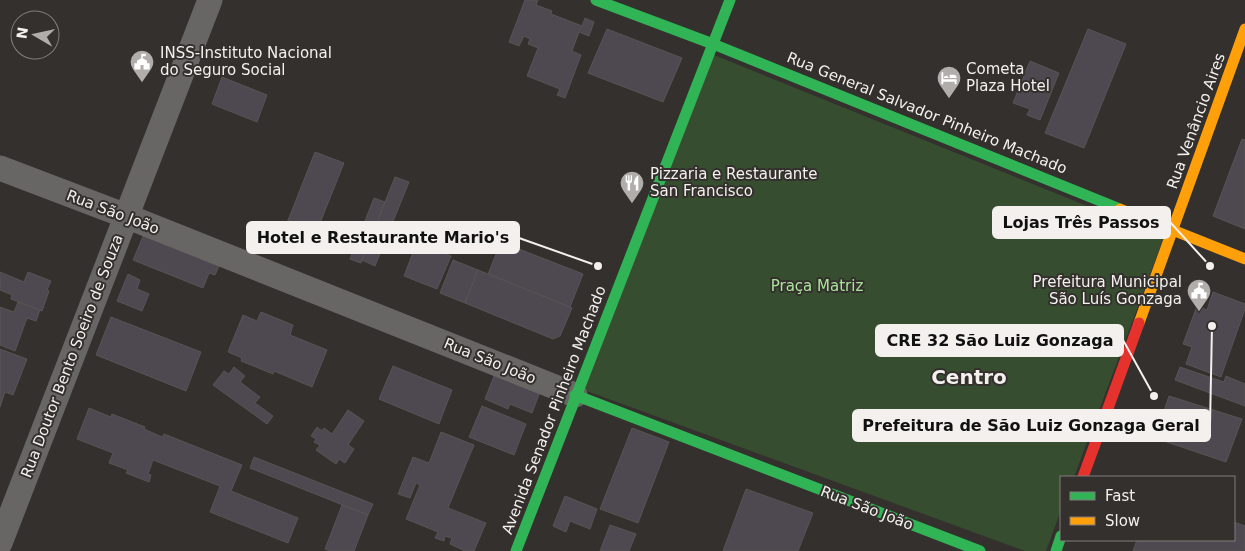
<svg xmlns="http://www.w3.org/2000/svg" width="1245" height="551" font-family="'DejaVu Sans',sans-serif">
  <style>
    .green { fill: #374d30 }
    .building { fill: #4e4951; stroke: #565554 }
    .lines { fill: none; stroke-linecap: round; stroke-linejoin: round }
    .street { stroke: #676664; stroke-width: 25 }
    .fast { stroke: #30b455; stroke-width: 11 }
    .slow { stroke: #ff9f0a; stroke-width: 11 }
    .jam { stroke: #e5322d; stroke-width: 11 }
    .labels { text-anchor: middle; stroke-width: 4; stroke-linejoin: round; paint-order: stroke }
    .poi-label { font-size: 15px; fill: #f3f0ee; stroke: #34302d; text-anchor: start }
    .street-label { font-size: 15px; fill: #f3f0ee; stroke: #34302d }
    .park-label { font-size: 15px; fill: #aae499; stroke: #34302d }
    .district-label { font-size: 20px; font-weight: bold; fill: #f3f0ee; stroke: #34302d }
    .leader { fill: none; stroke: #f3f0ee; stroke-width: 2 }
    .callout-dot { fill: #f3f0ee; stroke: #34302d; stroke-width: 2 }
    .callout { fill: #f3f0ee; stroke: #f3f0ee; stroke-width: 2 }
    .callout-label { font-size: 16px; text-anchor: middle; font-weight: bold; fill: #111 }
  </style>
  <rect width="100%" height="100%" fill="#33302e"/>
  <path class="green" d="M714 55 1164 237 1074 477H1061V510L1046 551H1025L584 390Z"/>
  <g class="building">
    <path d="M525 0H538L536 5 552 11 551 14 582 26 585 18 594 22 589 36 579 32 572 51 581 55 565 98 557 95 560 89 527 76 538 48 528 44 530 39 524 36 519 46 509 42Z"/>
    <path d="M607 29 682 58 663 102 588 73Z"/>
    <path d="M1088 29 1126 44 1084 148 1045 133Z"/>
    <path d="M1030 61 1059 73 1040 120 1027 115 1030 109 1013 103Z"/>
    <path d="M222 77 267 95 257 122 212 104Z"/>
    <path d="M1242 139 1245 140V229L1213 216Z"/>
    <path d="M315 152 344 163 316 233 304 228 299 239 283 233Z"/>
    <path d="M395 177 409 182 375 266 362 260Z"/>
    <path d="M374 198 385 202 361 263 350 259Z"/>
    <path d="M147 227 219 266 215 275 209 273 203 288 133 260Z"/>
    <path d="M501 242 583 274 570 307 488 274Z"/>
    <path d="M422 244 451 256 437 289 404 276 414 250 419 252Z"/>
    <path d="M453 260 478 270 465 303 440 293Z"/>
    <path d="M478 270 572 308 560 336 553 339 465 303Z"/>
    <path d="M0 272 24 282 28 272 51 281 47 290 49 291 42 311 11 299 12 295 0 290Z"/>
    <path d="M128 274 140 280 137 289 149 294 142 311 117 301Z"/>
    <path d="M1213 292 1245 304V309L1221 377 1186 364 1192 347 1183 344 1197 306 1207 310Z"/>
    <path d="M18 302 40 310 36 321 27 318 15 351 0 345V307L14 312Z"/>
    <path d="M261 312 293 325 290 335 327 350 312 387 274 371 273 374 241 361 242 358 228 352 243 315 257 321Z"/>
    <path d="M111 317 201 352 186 391 96 355Z"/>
    <path d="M0 349 27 359 13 395 5 392 0 407Z"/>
    <path d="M393 366 452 390 439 424 379 399Z"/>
    <path d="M234 367 245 376 240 382 260 397 255 403 273 416 267 424 213 385 224 371 229 374Z"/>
    <path d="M1180 367 1224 382 1226 376 1245 384V406L1175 380Z"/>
    <path d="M496 371 541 389 532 413 510 404 508 409 485 399Z"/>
    <path d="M1169 396 1242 419 1226 462 1155 438Z"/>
    <path d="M482 406 526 424 514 455 469 437Z"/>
    <path d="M89 408 111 417 112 414 145 427 144 429 162 437 164 434 242 465 231 491 298 518 288 543 210 512 220 486 153 460 148 474 151 475 149 482 126 473 128 470 109 463 113 453 77 439Z"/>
    <path d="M348 410 364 421 348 445 354 449 345 463 339 459 336 464 316 450 320 445 314 442 316 439 311 436 317 427 322 431 324 428 332 434Z"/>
    <path d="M632 428 669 442 638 523 600 509Z"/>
    <path d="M441 432 474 445 448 508 486 523 474 551H465L450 544 452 538 445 536 444 541 435 538 438 532 406 519 420 485 416 483 410 498 398 494 413 457 429 463Z"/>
    <path d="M254 457 373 504 368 515 250 468Z"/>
    <path d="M746 489 813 513 798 551H723Z"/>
    <path d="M565 496 597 509 590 529 570 521 566 532 553 526Z"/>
    <path d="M342 505 368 515 354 551H330L325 549Z"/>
    <path d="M1234 522 1245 526V551H1133L1137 540H1234Z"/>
    <path d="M610 525 636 534 629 551H600Z"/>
  </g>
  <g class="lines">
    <g class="street">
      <path d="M0 168 126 216 575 395"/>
      <path d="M0 543 210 0"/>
    </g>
    <g class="fast">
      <path d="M596 0 713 44 1120 209"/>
      <path d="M575 395 980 551"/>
      <path d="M516 551 730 0"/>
      <path d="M1056 551 1061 536"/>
    </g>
    <g class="slow">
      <path d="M1120 209 1245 259"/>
      <path d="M1139 323 1245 29"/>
    </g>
    <path class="jam" d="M1083 477 1139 323"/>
  </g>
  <defs>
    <symbol id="civic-pin" viewBox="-11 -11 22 30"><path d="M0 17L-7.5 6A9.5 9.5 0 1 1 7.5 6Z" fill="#b0adab" stroke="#34302d"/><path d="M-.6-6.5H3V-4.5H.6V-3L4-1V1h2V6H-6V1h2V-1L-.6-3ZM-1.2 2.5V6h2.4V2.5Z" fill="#fff"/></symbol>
    <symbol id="hotel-pin" viewBox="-11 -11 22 30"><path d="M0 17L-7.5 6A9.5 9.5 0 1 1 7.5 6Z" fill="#b0adab" stroke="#34302d"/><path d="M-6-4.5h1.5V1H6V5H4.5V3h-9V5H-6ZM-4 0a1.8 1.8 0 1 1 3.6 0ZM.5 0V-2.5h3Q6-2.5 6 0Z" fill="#fff"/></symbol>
    <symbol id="restaurant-pin" viewBox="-11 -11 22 30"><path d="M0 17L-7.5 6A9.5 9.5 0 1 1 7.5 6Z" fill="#b0adab" stroke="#34302d"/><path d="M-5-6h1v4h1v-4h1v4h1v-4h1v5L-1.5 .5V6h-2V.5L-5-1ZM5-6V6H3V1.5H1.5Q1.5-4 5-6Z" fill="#fff"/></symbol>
  </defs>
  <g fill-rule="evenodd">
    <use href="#civic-pin" x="128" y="48" width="28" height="38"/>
    <use href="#hotel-pin" x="935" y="64" width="28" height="38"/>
    <use href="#restaurant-pin" x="618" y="169" width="28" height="38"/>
    <use href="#civic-pin" x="1185" y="277" width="28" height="38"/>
  </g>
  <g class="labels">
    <g class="poi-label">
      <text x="160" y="58">INSS-Instituto Nacional<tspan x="160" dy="17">do Seguro Social</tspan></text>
      <text x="966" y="74">Cometa<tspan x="966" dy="17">Plaza Hotel</tspan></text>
      <text x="650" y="179">Pizzaria e Restaurante<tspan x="650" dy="17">San Francisco</tspan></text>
      <text x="1182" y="287" text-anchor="end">Prefeitura Municipal<tspan x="1182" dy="17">São Luís Gonzaga</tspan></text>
    </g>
    <g class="street-label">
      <text transform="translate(927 113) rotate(22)" y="5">Rua General Salvador Pinheiro Machado</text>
      <text transform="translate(1196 121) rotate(-70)" y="5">Rua Venâncio Aires</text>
      <text transform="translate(113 212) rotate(21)" y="5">Rua São João</text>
      <text transform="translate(72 356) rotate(-69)" y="5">Rua Doutor Bento Soeiro de Souza</text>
      <text transform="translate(490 361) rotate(22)" y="5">Rua São João</text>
      <text transform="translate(554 410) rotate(-69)" y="5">Avenida Senador Pinheiro Machado</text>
      <text transform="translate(867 508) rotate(21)" y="5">Rua São João</text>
    </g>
    <g class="park-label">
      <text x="817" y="291">Praça Matriz</text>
    </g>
    <g class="district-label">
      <text x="969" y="384">Centro</text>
    </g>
  </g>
  <path class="leader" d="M1210 266L1170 222M598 266L519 238M1154 396L1123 340M1212 326L1210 425"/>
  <g class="callout-dot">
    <circle cx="1210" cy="266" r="5"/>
    <circle cx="598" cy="266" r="5"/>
    <circle cx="1154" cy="396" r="5"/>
    <circle cx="1212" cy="326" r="5"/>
  </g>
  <g class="callout">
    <rect x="993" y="207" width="177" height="31" rx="5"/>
    <rect x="247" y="222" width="272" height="31" rx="5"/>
    <rect x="876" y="325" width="247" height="31" rx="5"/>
    <rect x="853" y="410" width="357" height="31" rx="5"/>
  </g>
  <g class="callout-label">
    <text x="1081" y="228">Lojas Três Passos</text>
    <text x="383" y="243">Hotel e Restaurante Mario's</text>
    <text x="1000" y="346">CRE 32 São Luiz Gonzaga</text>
    <text x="1031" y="431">Prefeitura de São Luiz Gonzaga Geral</text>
  </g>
  <rect x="1060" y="476" width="175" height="65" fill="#34302d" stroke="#807d7a"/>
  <rect x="1070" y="492" width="25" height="8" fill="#30b455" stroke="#807d7a"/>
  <text x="1105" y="501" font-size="15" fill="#f3f0ee">Fast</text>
  <rect x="1070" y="517" width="25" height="8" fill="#ff9f0a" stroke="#807d7a"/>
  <text x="1105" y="526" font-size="15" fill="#f3f0ee">Slow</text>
  <g transform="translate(35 35) rotate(279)"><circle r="24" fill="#34302d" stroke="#807d7a"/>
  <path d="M0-4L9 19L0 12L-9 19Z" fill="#b0adab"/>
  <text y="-8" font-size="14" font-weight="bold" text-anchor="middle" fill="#f3f0ee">N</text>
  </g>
</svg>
